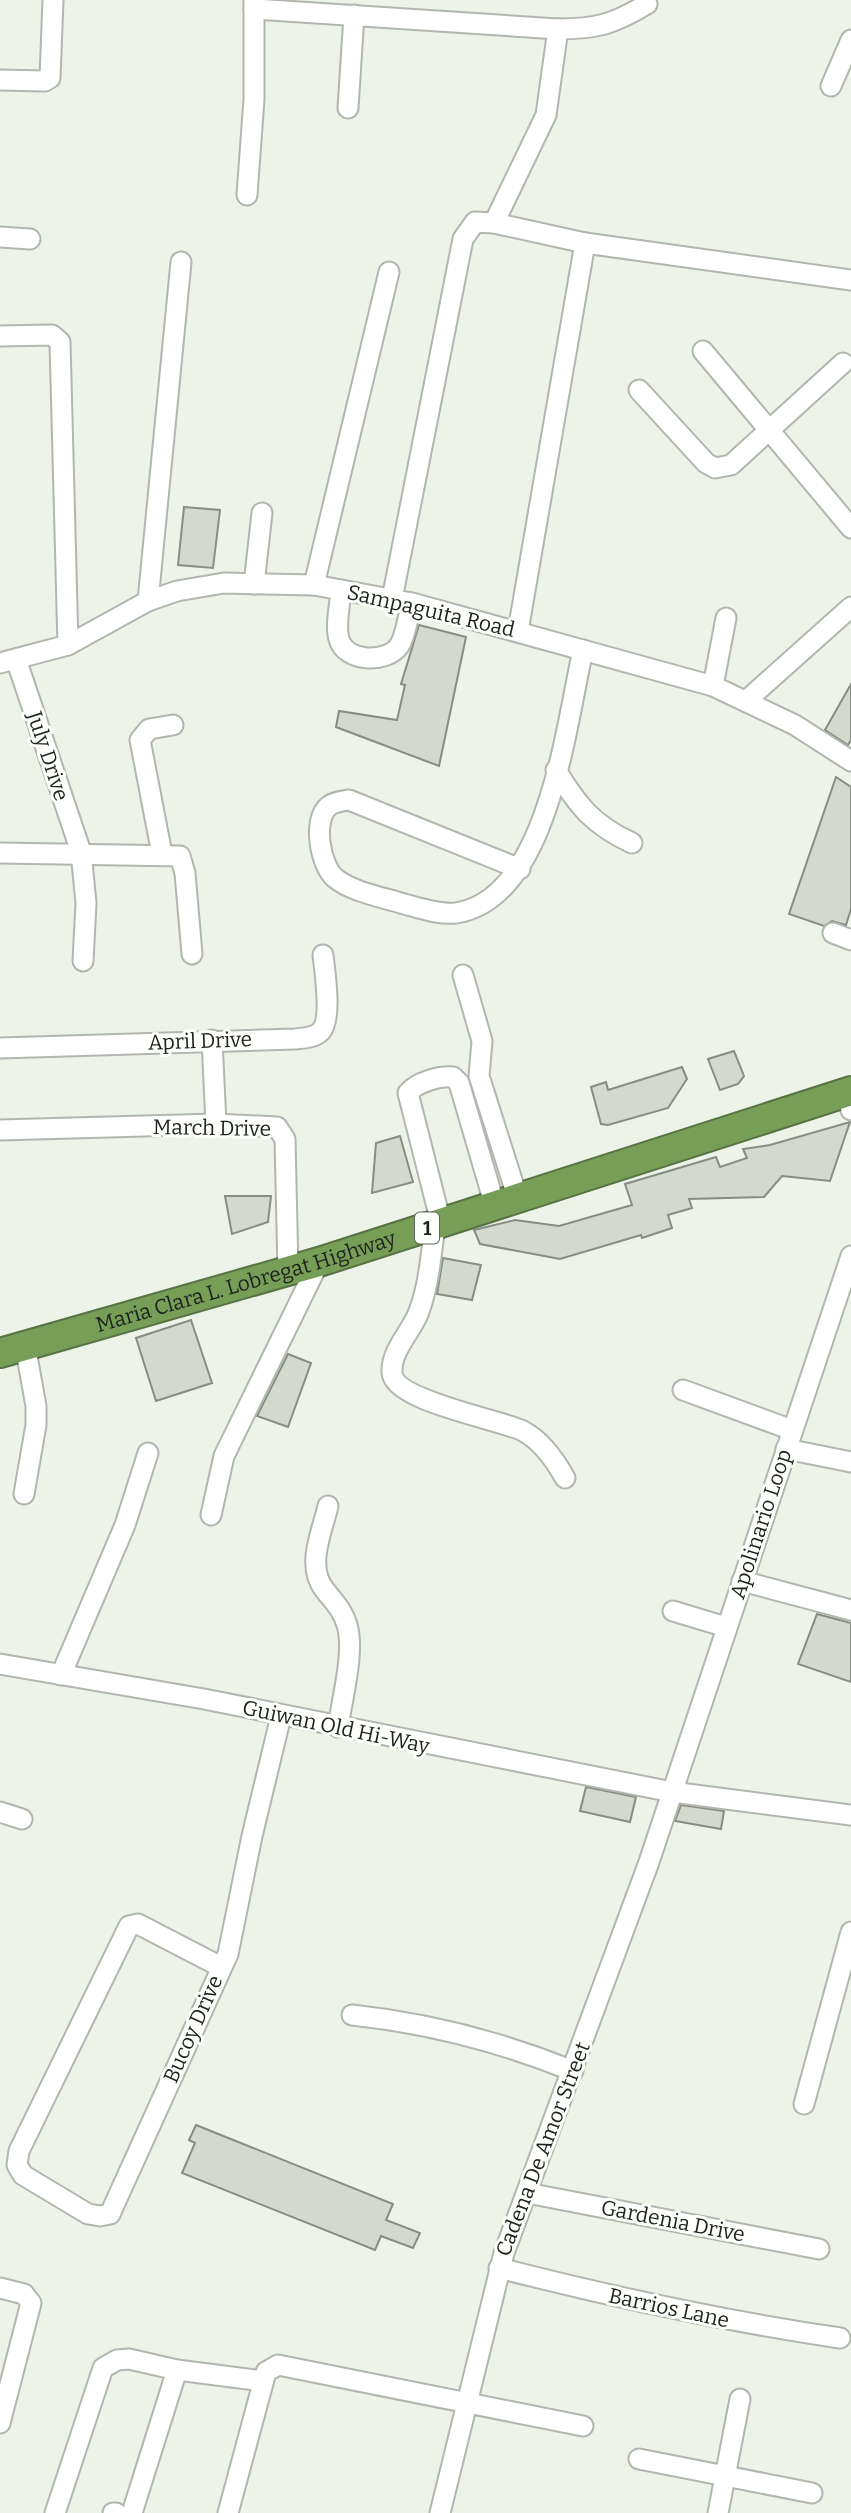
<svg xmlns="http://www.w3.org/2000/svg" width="851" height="2513" font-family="Bitter,serif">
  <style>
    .building { fill: #d4d9d0; stroke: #888d84; stroke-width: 2 }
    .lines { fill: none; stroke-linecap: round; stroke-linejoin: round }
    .minor-casing { stroke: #b1b7ae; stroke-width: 23 }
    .highway-casing { stroke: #587243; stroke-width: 32 }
    .minor { stroke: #fff; stroke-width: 19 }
    .highway { stroke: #779e57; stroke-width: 28 }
    .labels { text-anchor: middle; stroke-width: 6; stroke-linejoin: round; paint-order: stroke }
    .shield { fill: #fdfffb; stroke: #626460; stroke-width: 2 }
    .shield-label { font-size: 19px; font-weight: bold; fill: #1f211e }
    .street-label { font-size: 21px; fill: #1f211e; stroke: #fdfffb }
  </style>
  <rect width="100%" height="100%" fill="#edf3e9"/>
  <g class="building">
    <path d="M184 507 220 510 213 568 178 565Z"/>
    <path d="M419 625 466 637 439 766 336 727 339 711 397 720 405 685 401 684Z"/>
    <path d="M851 684V740L848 745 825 730Z"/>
    <path d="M836 777 851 787V909L846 925 832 921 824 926 789 914Z"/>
    <path d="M734 1051 744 1076 738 1084 720 1090 708 1059Z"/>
    <path d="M682 1067 687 1079 668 1108 608 1125 601 1124 591 1087 606 1082 608 1090Z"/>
    <path d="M850 1122 830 1181 782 1176 764 1197 689 1199 692 1208 668 1215 672 1228 642 1238 641 1235 560 1259 480 1244 474 1230 515 1220 559 1226 632 1205 625 1184 716 1157 720 1167 747 1158 743 1149 770 1145Z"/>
    <path d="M400 1136 413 1182 372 1193 376 1143Z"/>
    <path d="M225 1196H271L268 1222 232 1234Z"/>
    <path d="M443 1258 481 1265 472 1300 437 1294Z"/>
    <path d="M191 1320 212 1383 156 1401 136 1338Z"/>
    <path d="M288 1354 311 1363 288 1427 257 1416Z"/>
    <path d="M817 1614 851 1623V1682L798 1664Z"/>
    <path d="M586 1787 636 1797 630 1822 580 1811Z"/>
    <path d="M681 1805 724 1811 721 1829 675 1821Z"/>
    <path d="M196 2125 393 2204 386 2220 420 2233 413 2248 381 2236 375 2250 182 2173 195 2143 189 2140Z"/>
  </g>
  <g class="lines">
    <defs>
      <g id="minor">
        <path d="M254 9 558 29C597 29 614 24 647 4"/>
        <path d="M0 80 45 81 50 78 53 0"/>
        <path d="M831 86 851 40"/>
        <path d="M348 108 354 15"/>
        <path d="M247 195 254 99V0"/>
        <path d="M494 223 546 115 558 29"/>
        <path d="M0 237 30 239"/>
        <path d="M0 336 52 335 60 342 68 645"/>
        <path d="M703 351 851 528"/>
        <path d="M639 390 706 463 715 468 731 465 843 363"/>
        <path d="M254 584 262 513"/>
        <path d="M314 585 389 272"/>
        <path d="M341 590C340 605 335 626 339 639 345 662 386 664 399 646 406 636 408 615 412 603"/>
        <path d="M392 599 463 239 475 222 494 223 585 243 851 280"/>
        <path d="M148 601 181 262"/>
        <path d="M518 631 585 243"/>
        <path d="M16 659 81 852 86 903 83 961"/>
        <path d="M0 663 68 645 148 601 177 591 224 583 314 585 412 603 713 686 795 725 851 761"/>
        <path d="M713 686 726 618"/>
        <path d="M747 700 851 607"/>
        <path d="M556 770C578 806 593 825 632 843"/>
        <path d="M0 853 180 856 185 873 192 954"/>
        <path d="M162 854 140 740 149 729 173 725"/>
        <path d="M520 869 349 800C342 801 334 802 329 806 312 819 320 865 335 878 352 892 382 897 404 904 419 908 440 915 456 913 548 899 566 725 583 650"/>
        <path d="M833 933 851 940"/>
        <path d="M463 975 482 1041 479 1076 518 1199"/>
        <path d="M212 1040 216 1124"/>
        <path d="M0 1048 295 1039C303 1038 315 1038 321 1031 332 1019 325 972 323 955"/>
        <path d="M847 1093 851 1110"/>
        <path d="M0 1130 216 1124 277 1127 285 1139 288 1271"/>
        <path d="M441 1223 408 1093C417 1082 439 1076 453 1077L459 1083 495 1206"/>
        <path d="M435 1225C431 1255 429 1286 418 1314 410 1333 391 1351 392 1372 392 1401 499 1419 523 1431 542 1441 555 1460 565 1478"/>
        <path d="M683 1390 792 1430"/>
        <path d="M786 1449 851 1462"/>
        <path d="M24 1494 36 1425V1406L25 1345"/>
        <path d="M328 1506C322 1532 306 1565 324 1589 333 1601 343 1610 347 1625 355 1651 342 1699 338 1727"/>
        <path d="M211 1515 224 1456 319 1262"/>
        <path d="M742 1581 851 1610"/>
        <path d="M673 1611 726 1627"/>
        <path d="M0 1664 204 1699 672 1792 851 1815"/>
        <path d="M61 1675 125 1525 148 1453"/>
        <path d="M0 1812 22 1819"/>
        <path d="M221 1967 138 1924 129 1926 19 2151 17 2165 23 2175 88 2214 100 2216 110 2214 228 1954 252 1836 281 1716"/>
        <path d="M352 2015C427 2023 504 2043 573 2071"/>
        <path d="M804 2104 851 1932"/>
        <path d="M527 2193 819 2249"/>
        <path d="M499 2268C612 2297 725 2321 840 2338"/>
        <path d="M0 2288 24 2294 31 2303 0 2423"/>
        <path d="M639 2459 812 2493"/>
        <path d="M55 2513 103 2368 117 2360 129 2359 177 2370 263 2381"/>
        <path d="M113 2513H116"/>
        <path d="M132 2513 177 2370"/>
        <path d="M228 2513 266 2372 278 2365 583 2426"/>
        <path d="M440 2513 504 2253 649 1862 851 1256"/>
        <path d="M718 2513 740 2399"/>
      </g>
      <g id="highway">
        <path id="s1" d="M0 1353 319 1262 851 1091"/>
      </g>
    </defs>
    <use href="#minor" class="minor-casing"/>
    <use href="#highway" class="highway-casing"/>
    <use href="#minor" class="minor"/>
    <use href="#highway" class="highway"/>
  </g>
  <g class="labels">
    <rect class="shield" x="415" y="1212.5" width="24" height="31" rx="5"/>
    <g class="shield-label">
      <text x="427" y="1235">1</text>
    </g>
    <g class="street-label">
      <text transform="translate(431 611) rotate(13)" y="7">Sampaguita Road</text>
      <text transform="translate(48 756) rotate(72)" y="7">July Drive</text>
      <text transform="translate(200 1041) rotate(-2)" y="7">April Drive</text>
      <text transform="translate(212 1128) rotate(1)" y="7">March Drive</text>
      <text dy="7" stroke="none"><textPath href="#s1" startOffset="256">Maria Clara L. Lobregat Highway</textPath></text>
      <text transform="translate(761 1524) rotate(-72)" y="7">Apolinario Loop</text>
      <text transform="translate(336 1727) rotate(12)" y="7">Guiwan Old Hi-Way</text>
      <text transform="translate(193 2029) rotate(-66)" y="7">Bucoy Drive</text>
      <text transform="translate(543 2149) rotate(-69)" y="7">Cadena De Amor Street</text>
      <text transform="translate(673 2221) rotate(11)" y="7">Gardenia Drive</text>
      <text transform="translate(669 2308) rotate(12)" y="7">Barrios Lane</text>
    </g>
  </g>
</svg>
